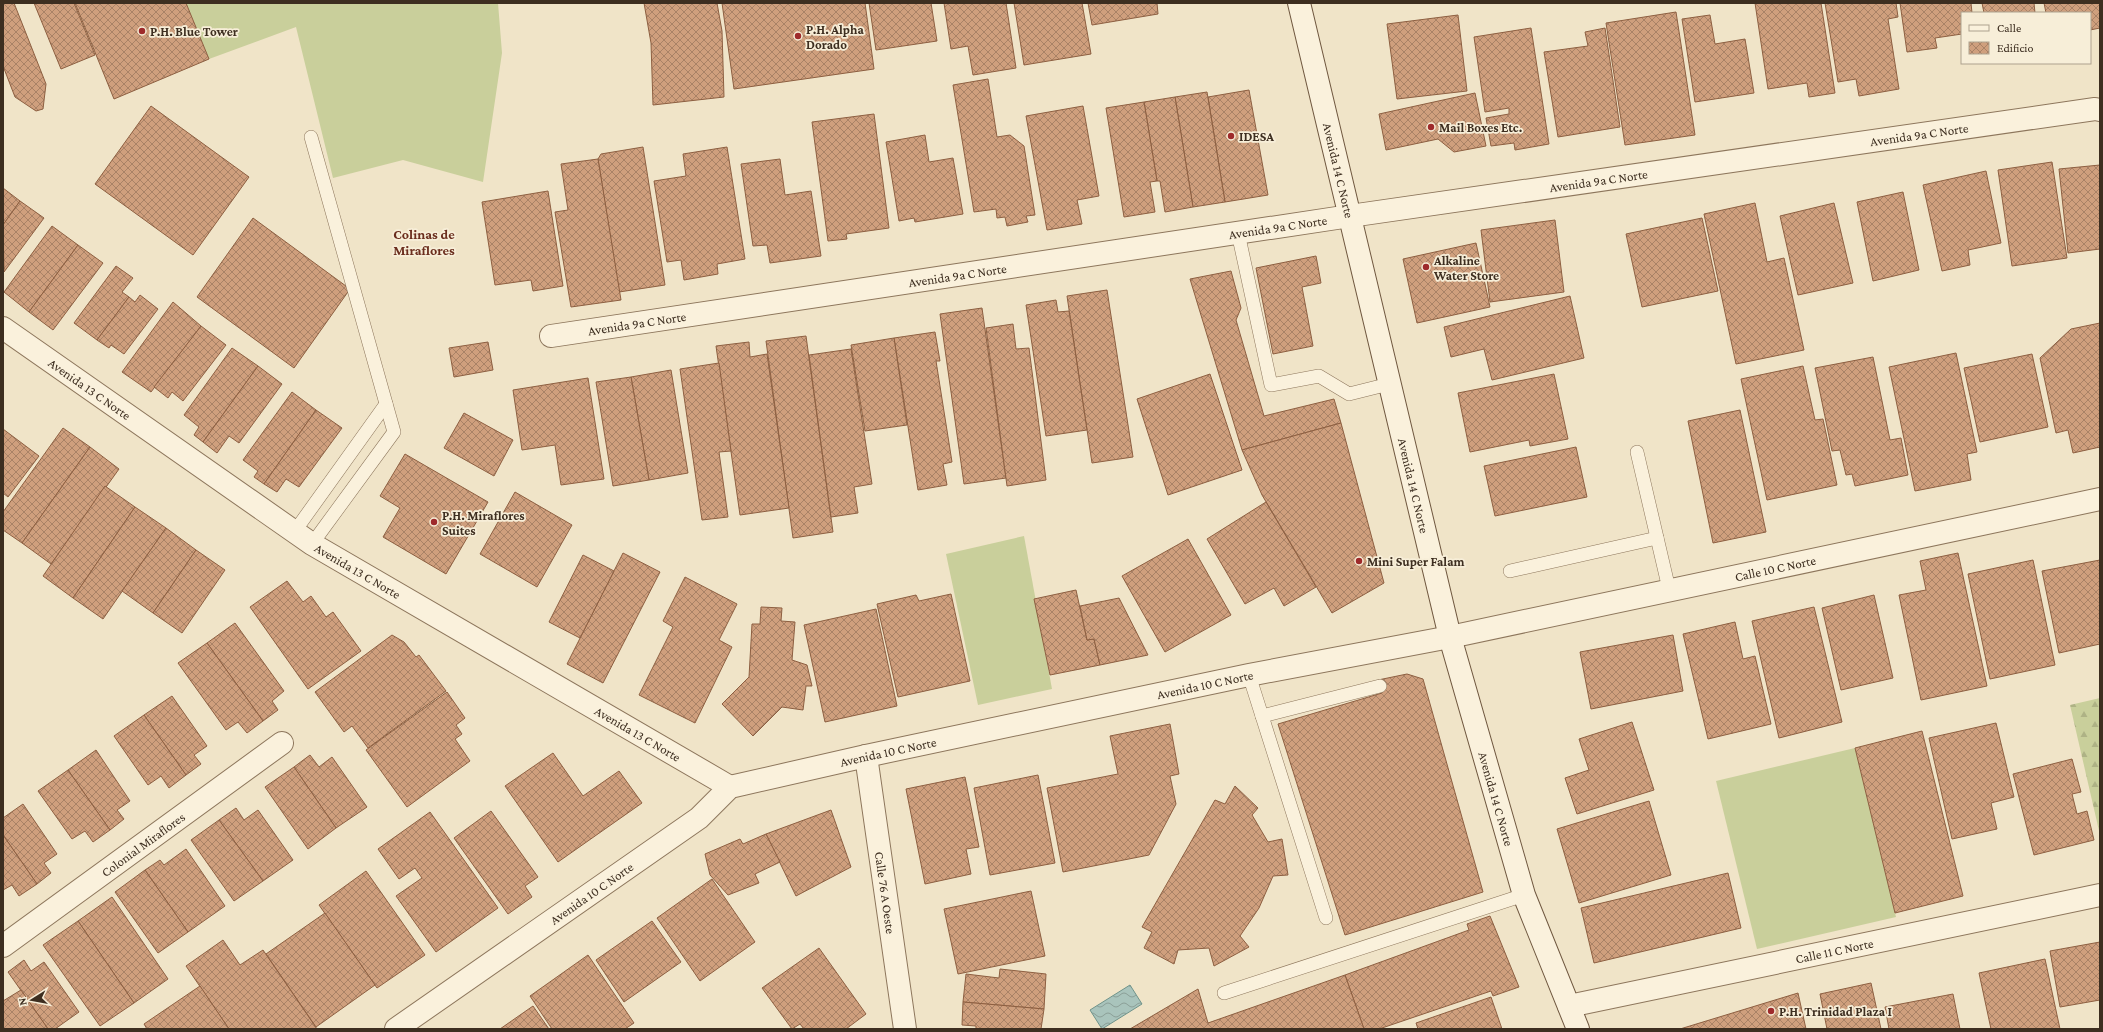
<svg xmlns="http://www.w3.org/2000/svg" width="2103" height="1032" font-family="'Crimson Pro',serif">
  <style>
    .grass { fill: #c9cf9b }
    .forest { fill: url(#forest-firs) }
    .water { fill: url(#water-waves); stroke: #6f938a }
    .building { fill: url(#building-cross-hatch); stroke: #8d5f41 }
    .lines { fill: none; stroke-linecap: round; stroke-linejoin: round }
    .lane-casing { stroke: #8d765c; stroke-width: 14 }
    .street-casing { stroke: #8d765c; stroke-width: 24 }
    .secondary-casing { stroke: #6f573f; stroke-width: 24 }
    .lane { stroke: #faf1dc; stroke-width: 13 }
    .street { stroke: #faf1dc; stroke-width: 22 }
    .secondary { stroke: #faf1dc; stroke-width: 22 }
    .poi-dot { fill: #9e2a2b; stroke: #f7eed8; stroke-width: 1.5 }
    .labels { text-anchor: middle; stroke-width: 3.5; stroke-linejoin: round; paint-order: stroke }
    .poi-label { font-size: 13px; font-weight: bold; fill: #3d2e20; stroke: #f7eed8; text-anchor: start }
    .street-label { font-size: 13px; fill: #3d2e20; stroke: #f7eed8 }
    .neighbourhood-label { font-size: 14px; font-weight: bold; fill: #6b2e1e; stroke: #f7eed8 }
  </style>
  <defs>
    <pattern id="forest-firs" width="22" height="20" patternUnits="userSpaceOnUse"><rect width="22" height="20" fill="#c9cf9b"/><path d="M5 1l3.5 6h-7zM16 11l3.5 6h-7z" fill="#aeb285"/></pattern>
    <pattern id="water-waves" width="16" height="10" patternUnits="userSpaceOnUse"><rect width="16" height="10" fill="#a9c4bc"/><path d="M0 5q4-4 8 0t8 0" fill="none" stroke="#8ba098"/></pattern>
    <pattern id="building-cross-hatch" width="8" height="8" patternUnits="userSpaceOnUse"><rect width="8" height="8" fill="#cf9f7d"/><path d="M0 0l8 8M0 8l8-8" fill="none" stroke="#a98266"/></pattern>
  </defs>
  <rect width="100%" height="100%" fill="#f0e4c8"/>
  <g class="grass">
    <path d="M186 3H498L502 53 483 182 403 160 333 178 296 27 209 59Z"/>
    <path d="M1024 536 1052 689 978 705 946 554Z"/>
    <path d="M1855 748 1896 917 1757 949 1716 781Z"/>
  </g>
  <path class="forest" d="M2100 698V835L2070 705Z"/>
  <path class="water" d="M1130 985 1142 1004 1102 1029 1090 1010Z"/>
  <g class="building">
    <path d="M3 3H14L46 84 43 109 36 111 15 97 3 66Z"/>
    <path d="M34 3H74L95 55 61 69Z"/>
    <path d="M75 3H186L209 59 114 99Z"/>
    <path d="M644 3H717L722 31 724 97 653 105 651 43Z"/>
    <path d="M722 3H865L874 69 734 89Z"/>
    <path d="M869 3H931L937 41 876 50Z"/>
    <path d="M944 3H1006L1016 68 973 75 968 46 951 49Z"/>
    <path d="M1014 3H1082L1091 54 1024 65Z"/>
    <path d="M1088 3H1157L1158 14 1092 25Z"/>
    <path d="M1755 3H1821L1835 93 1809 97 1807 83 1768 89Z"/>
    <path d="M1825 3H1896L1898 17 1888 19 1899 89 1859 96 1856 79 1838 82Z"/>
    <path d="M1900 3H1971L1972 13H1962V34L1935 38 1937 48 1907 52Z"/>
    <path d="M1982 3H2034L2035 13H1984Z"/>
    <path d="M2044 3H2100V28L2090 30V13H2046Z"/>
    <path d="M1676 12 1695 135 1625 145 1606 23Z"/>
    <path d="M1458 15 1467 91 1397 99 1387 24Z"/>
    <path d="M1710 15 1715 44 1745 39 1754 93 1695 102 1682 19Z"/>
    <path d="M1531 28 1549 144 1515 150 1514 143 1491 146 1486 118 1509 114V108L1485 112 1474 37Z"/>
    <path d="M1605 28 1620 127 1558 137 1544 52 1588 46 1585 32Z"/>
    <path d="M988 79 997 137 1010 135 1024 146 1035 215 1026 216 1028 222 1007 226 1005 217 997 218 996 209 974 212 953 85Z"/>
    <path d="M1249 90 1268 195 1225 202 1208 97Z"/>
    <path d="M1207 92 1225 202 1193 207 1175 97Z"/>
    <path d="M1475 93 1486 146 1454 152 1438 139 1386 150 1379 114Z"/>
    <path d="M1175 97 1193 207 1165 212 1160 181H1157L1144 102Z"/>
    <path d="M1144 102 1157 181 1150 182 1155 212 1124 217 1106 108Z"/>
    <path d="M151 106 249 177 193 255 95 184Z"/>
    <path d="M1083 106 1099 196 1077 200 1082 224 1047 230 1026 116Z"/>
    <path d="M874 114 889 228 846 234 847 239 828 241 812 122Z"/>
    <path d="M925 135 929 162 953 158 963 214 915 222 914 218 899 221 886 142Z"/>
    <path d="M643 147 665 285 619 292 598 159 601 154Z"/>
    <path d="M727 147 745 259 717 264 718 274 684 280 681 260 667 262 654 181 686 176 683 154Z"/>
    <path d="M598 159 621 300 571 307 555 212 568 210 561 164Z"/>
    <path d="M780 159 785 195 811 191 821 256 770 263 767 245 753 246 741 164Z"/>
    <path d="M2052 162 2067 258 2012 266 1998 170Z"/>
    <path d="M2100 165V249L2068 253 2059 169Z"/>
    <path d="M1986 171 2001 243 1968 250 1970 265 1942 271 1923 185Z"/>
    <path d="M3 188 20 201 3 225Z"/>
    <path d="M548 191 563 286 533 291 531 280 495 285 482 202Z"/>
    <path d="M1903 192 1919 270 1873 281 1857 202Z"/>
    <path d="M20 201 44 218 4 272 3 225Z"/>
    <path d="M1755 203 1767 262 1784 258 1804 350 1736 364 1704 214Z"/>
    <path d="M1834 203 1853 283 1798 295 1780 216Z"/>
    <path d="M253 218 350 289 294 368 197 297Z"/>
    <path d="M1702 218 1718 291 1642 307 1626 234Z"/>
    <path d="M1555 220 1564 292 1490 302 1481 230Z"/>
    <path d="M52 226 78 245 29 312 4 292Z"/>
    <path d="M1476 243 1490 307 1417 323 1403 259Z"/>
    <path d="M78 245 103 263 53 330 29 312Z"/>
    <path d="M1316 256 1321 283 1302 287 1313 346 1273 354 1256 268Z"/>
    <path d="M116 266 133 278 122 292 129 297 97 340 74 323Z"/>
    <path d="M1231 271 1241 308 1236 320 1264 416 1334 399 1341 423 1242 450 1190 279Z"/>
    <path d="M1107 290 1133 457 1092 463 1067 296Z"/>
    <path d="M140 295 158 309 124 354 111 345 109 348 97 340 129 297 135 302Z"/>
    <path d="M1570 296 1584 358 1492 380 1484 349 1451 357 1444 327Z"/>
    <path d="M1056 300 1058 312 1069 311 1087 430 1046 436 1026 305Z"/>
    <path d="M173 302 201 326 151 392 122 372Z"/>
    <path d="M982 308 1006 478 964 484 940 314Z"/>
    <path d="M2100 323V447L2073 453 2068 430 2056 433 2040 358 2071 329Z"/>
    <path d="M1013 324 1016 349 1029 348 1046 480 1007 486 986 328Z"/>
    <path d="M201 326 226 345 183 401 172 392 168 398 154 387Z"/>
    <path d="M935 332 940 361H936L952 462 943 464 947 485 918 490 894 338Z"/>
    <path d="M806 336 833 532 793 538 766 341Z"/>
    <path d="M894 338 907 425 865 431 851 345Z"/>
    <path d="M488 342 493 370 454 377 449 348Z"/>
    <path d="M749 342 750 357 767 354 789 508 740 515 716 346Z"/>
    <path d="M232 348 258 366 203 442 194 435 199 427 184 415Z"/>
    <path d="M851 349 872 484 854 487 858 513 831 517 809 355Z"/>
    <path d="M1956 353 1977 452 1967 454 1971 480 1915 491 1889 367Z"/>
    <path d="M2032 354 2048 427 1980 442 1964 368Z"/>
    <path d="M1873 357 1890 440 1901 438 1908 475 1855 486 1852 474 1846 475 1840 450 1832 451 1815 368Z"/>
    <path d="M719 363 731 451 719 452 728 517 702 520 680 369Z"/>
    <path d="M258 366 282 384 239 443 229 436 217 453 203 442Z"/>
    <path d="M1803 366 1815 420 1823 419 1837 485 1767 500 1741 379Z"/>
    <path d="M671 370 688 473 649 480 631 377Z"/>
    <path d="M1210 374 1242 470 1168 495 1137 399Z"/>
    <path d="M1554 374 1568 439 1530 446 1529 440 1470 452 1458 393Z"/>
    <path d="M631 377 649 480 613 486 596 382Z"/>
    <path d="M588 378 604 479 561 485 555 445 522 450 513 390Z"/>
    <path d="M292 392 316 410 264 484 254 477 258 471 243 460Z"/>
    <path d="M316 410 342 428 299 487 286 479 277 492 264 484Z"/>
    <path d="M1740 410 1766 532 1713 543 1688 421Z"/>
    <path d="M464 413 513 440 494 476 444 448Z"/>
    <path d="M1341 423 1384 583 1332 613 1262 495 1242 450Z"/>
    <path d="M63 428 90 447 22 543 3 530V512Z"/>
    <path d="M3 429 39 456 8 497 3 493Z"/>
    <path d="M90 447 119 469 51 564 22 543Z"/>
    <path d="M1576 447 1587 497 1495 516 1484 466Z"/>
    <path d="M405 454 488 502 446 574 383 537 400 508 380 496Z"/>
    <path d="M105 486 135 507 73 598 43 576Z"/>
    <path d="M515 492 572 525 537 587 480 554Z"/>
    <path d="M1266 502 1316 587 1284 606 1274 588 1245 604 1207 539Z"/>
    <path d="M135 507 166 528 103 619 73 598Z"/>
    <path d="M166 528 196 550 153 613 122 591Z"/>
    <path d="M1188 539 1231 615 1165 652 1122 576Z"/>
    <path d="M196 550 225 570 182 633 153 613Z"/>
    <path d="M623 553 660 572 603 683 567 664Z"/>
    <path d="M1958 553 1987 686 1921 700 1899 595 1926 590 1920 561Z"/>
    <path d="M583 555 614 571 580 638 549 622Z"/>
    <path d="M2033 560 2055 665 1990 679 1968 574Z"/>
    <path d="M2100 560V644L2059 653 2042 571Z"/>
    <path d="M685 577 737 604 719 640 732 647 695 723 639 695 673 627 663 621Z"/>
    <path d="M287 581 303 602 311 596 326 617 333 612 361 651 308 689 250 607Z"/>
    <path d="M1076 590 1087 640 1094 639 1100 665 1050 675 1034 599Z"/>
    <path d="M951 594 970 681 898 697 877 604 916 595 919 601Z"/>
    <path d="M1874 595 1893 678 1841 690 1822 608Z"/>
    <path d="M1119 598 1148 655 1100 665 1094 639 1087 640 1080 606Z"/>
    <path d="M761 607 782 608 781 621 795 622 792 660 807 665 812 686H806L803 710 782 707 753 736 722 704 749 677 752 624H760Z"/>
    <path d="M1814 607 1842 722 1779 738 1752 621Z"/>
    <path d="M876 609 897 706 825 722 804 625Z"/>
    <path d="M1735 622 1743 659 1755 656 1771 724 1708 739 1683 634Z"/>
    <path d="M235 623 284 691 272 701 278 710 263 721 207 643Z"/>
    <path d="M392 635 404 642 416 657 419 655 446 691 368 748 352 726 344 732 315 692Z"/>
    <path d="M1673 635 1683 691 1591 709 1580 652Z"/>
    <path d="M207 643 263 721 247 733 238 722 226 730 178 663Z"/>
    <path d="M1407 674 1423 679 1483 892 1345 935 1278 724 1382 693 1378 680Z"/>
    <path d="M447 692 465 718 456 725 462 734 455 739 470 761 407 807 366 750Z"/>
    <path d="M172 696 207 746 194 755 201 764 186 775 144 715Z"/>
    <path d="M144 715 186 775 169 788 161 776 148 785 114 736Z"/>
    <path d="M1632 722 1654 790 1577 814 1565 778 1589 770 1579 739Z"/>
    <path d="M1996 723 2014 797 1991 803 1997 829 1952 839 1929 738Z"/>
    <path d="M1170 724 1179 774 1170 776 1176 804 1149 855 1063 872 1047 788 1118 774 1110 736Z"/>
    <path d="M1922 731 1963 896 1895 913 1855 748Z"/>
    <path d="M96 750 130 801 117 810 124 819 110 830 68 770Z"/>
    <path d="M553 753 583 796 619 771 642 803 558 862 505 786Z"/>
    <path d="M310 755 319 767 332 757 367 807 336 828 294 767Z"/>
    <path d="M2072 759 2081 792 2072 794 2077 814 2087 811 2094 840 2034 855 2013 774Z"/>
    <path d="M294 767 336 828 308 849 265 787Z"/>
    <path d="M68 770 110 830 93 842 85 831 72 839 38 791Z"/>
    <path d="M1038 775 1055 863 990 875 974 788Z"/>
    <path d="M965 777 979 847 966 849 971 874 925 884 906 789Z"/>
    <path d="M1235 786 1258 808 1252 815 1268 842 1282 839 1288 875 1273 876 1259 908 1240 936 1249 947 1214 966 1209 948 1178 950 1174 964 1144 948 1152 932 1142 927 1215 800 1225 804Z"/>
    <path d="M1649 801 1671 875 1579 903 1557 829Z"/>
    <path d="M23 804 57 854 44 863 51 873 37 884 3 835V818Z"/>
    <path d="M236 808 244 820 258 810 293 860 263 881 219 820Z"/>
    <path d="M831 810 851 867 796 896 766 834Z"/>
    <path d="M491 811 538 877 525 886 532 897 508 914 454 838Z"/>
    <path d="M430 812 498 908 436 952 396 896 422 878 415 868 399 879 378 849Z"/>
    <path d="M219 820 263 881 234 901 191 840Z"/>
    <path d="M766 834 780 862 755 874 759 883 728 895 710 875 705 854 740 839 743 844Z"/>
    <path d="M3 835 37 884 19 896 12 885 3 890Z"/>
    <path d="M186 849 225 906 188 932 145 870 160 860 164 865Z"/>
    <path d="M145 870 188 932 158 953 115 892Z"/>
    <path d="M366 871 425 955 377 988 319 905Z"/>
    <path d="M1728 873 1741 928 1594 963 1581 908Z"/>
    <path d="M712 879 755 942 700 981 657 918Z"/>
    <path d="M1031 891 1045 956 958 974 944 909Z"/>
    <path d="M112 897 168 979 134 1003 78 921Z"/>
    <path d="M325 913 375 985 316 1027 266 954Z"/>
    <path d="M1490 916 1519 987 1493 996 1491 991 1379 1029H1364L1345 975 1469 930 1467 924Z"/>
    <path d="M78 921 134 1003 100 1026 43 945Z"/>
    <path d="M652 921 681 962 624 1002 596 960Z"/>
    <path d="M223 940 240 965 263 950 317 1029H229L186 966Z"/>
    <path d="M2100 942V1000L2060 1007 2050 951Z"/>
    <path d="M819 948 866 1014 846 1029H804L800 1024 792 1029 762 988Z"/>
    <path d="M588 955 634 1023 625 1029H552L530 996Z"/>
    <path d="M2045 959 2060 1029H1991L1979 973Z"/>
    <path d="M24 960 31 971 44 962 79 1012 55 1029H48L8 972Z"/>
    <path d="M1000 969 1046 974 1044 1009 963 1002 966 974 999 978Z"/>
    <path d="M1345 975 1364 1029H1130L1198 989 1208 1023Z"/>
    <path d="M1871 983 1881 1029H1827L1820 994Z"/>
    <path d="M200 986 229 1029H147L144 1024Z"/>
    <path d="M21 990 48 1029H3V1001Z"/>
    <path d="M1798 993 1806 1029H1680Z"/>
    <path d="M1953 994 1960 1029H1889L1885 1007Z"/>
    <path d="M1491 997 1502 1029H1418L1416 1023Z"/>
    <path d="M963 1002 1044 1009 1041 1029H976V1026L962 1025Z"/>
    <path d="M533 1006 549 1029H500Z"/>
  </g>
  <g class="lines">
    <defs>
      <g id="lane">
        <path d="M311 137 394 432 312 544"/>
        <path d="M1238 233 1271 385 1319 376 1349 394 1389 384"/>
        <path d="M1637 452 1669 589"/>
        <path d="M295 531 386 404"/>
        <path d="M1510 571 1657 538"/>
        <path d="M1249 675 1326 918"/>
        <path d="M1262 716 1380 686"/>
        <path d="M1224 993 1524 895"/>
      </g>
      <g id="street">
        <path id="s1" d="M3 328 312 544 730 787"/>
        <path id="s2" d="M551 336 1350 216 2095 109 2100 110"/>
        <path id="s3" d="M866 756 905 1029"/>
        <path id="s4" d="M3 946 282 743"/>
        <path id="s5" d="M1569 1006 2100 895"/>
        <path id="s6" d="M396 1029 699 818 730 787 866 756 1249 675 1450 637 2100 499"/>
      </g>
      <g id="secondary">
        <path id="s7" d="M1299 3 1450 637 1524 895 1578 1029"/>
      </g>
    </defs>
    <use href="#lane" class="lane-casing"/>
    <use href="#street" class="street-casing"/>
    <use href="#secondary" class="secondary-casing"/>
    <use href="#lane" class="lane"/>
    <use href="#street" class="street"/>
    <use href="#secondary" class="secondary"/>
  </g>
  <g class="poi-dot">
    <circle cx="142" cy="31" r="4"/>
    <circle cx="798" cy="36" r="4"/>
    <circle cx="1431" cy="127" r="4"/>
    <circle cx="1231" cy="136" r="4"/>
    <circle cx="1426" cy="267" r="4"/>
    <circle cx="434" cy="522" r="4"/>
    <circle cx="1359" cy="561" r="4"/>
    <circle cx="1771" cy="1011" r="4"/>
  </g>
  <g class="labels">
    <g class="poi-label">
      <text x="806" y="34">P.H. Alpha<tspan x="806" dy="15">Dorado</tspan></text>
      <text x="150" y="36">P.H. Blue Tower</text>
      <text x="1439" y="132">Mail Boxes Etc.</text>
      <text x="1239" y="141">IDESA</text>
      <text x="1434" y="265">Alkaline<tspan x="1434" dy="15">Water Store</tspan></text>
      <text x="442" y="520">P.H. Miraflores<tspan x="442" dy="15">Suites</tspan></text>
      <text x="1367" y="566">Mini Super Falam</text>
      <text x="1779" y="1016">P.H. Trinidad Plaza I</text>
    </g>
    <g class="street-label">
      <text dy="5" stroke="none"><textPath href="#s2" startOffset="1383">Avenida 9a C Norte</textPath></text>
      <text dy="5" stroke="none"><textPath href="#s7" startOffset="172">Avenida 14 C Norte</textPath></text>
      <text dy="5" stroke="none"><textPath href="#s2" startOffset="1059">Avenida 9a C Norte</textPath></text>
      <text dy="5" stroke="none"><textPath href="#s2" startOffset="735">Avenida 9a C Norte</textPath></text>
      <text dy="5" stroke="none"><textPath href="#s2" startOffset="411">Avenida 9a C Norte</textPath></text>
      <text dy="5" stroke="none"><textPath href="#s2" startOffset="87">Avenida 9a C Norte</textPath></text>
      <text dy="5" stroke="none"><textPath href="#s1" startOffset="106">Avenida 13 C Norte</textPath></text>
      <text dy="5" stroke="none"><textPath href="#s7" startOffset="496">Avenida 14 C Norte</textPath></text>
      <text dy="5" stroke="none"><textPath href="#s6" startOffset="1481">Calle 10 C Norte</textPath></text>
      <text dy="5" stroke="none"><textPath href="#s1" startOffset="430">Avenida 13 C Norte</textPath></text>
      <text dy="5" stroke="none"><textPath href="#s6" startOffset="899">Avenida 10 C Norte</textPath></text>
      <text dy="5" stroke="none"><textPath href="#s1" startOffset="754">Avenida 13 C Norte</textPath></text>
      <text dy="5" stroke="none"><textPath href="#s6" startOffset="575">Avenida 10 C Norte</textPath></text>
      <text dy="5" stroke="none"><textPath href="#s7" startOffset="820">Avenida 14 C Norte</textPath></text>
      <text dy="5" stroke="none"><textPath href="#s4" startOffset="173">Colonial Miraflores</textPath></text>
      <text dy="5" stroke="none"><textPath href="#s3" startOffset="138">Calle 76 A Oeste</textPath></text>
      <text dy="5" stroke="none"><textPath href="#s6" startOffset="238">Avenida 10 C Norte</textPath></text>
      <text dy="5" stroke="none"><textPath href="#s5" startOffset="271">Calle 11 C Norte</textPath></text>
    </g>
    <g class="neighbourhood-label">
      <text x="424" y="239">Colinas de<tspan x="424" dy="16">Miraflores</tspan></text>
    </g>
  </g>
  <rect width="2103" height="1032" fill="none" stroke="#3d2e20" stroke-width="8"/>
  <rect x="1961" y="12" width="130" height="52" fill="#f7eed8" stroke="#ada18e"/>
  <rect x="1969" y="25" width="20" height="6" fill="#faf1dc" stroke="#ada18e"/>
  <text x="1997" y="32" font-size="12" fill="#3d2e20">Calle</text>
  <rect x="1969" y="42" width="20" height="12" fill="url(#building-cross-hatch)" stroke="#ada18e"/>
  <text x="1997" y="52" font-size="12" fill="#3d2e20">Edificio</text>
  <g transform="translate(32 1000) rotate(259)" stroke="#f7eed8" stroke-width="3" paint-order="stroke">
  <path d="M0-3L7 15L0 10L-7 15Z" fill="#3d2e20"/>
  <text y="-6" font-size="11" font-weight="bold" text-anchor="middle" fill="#3d2e20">N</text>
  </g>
</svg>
